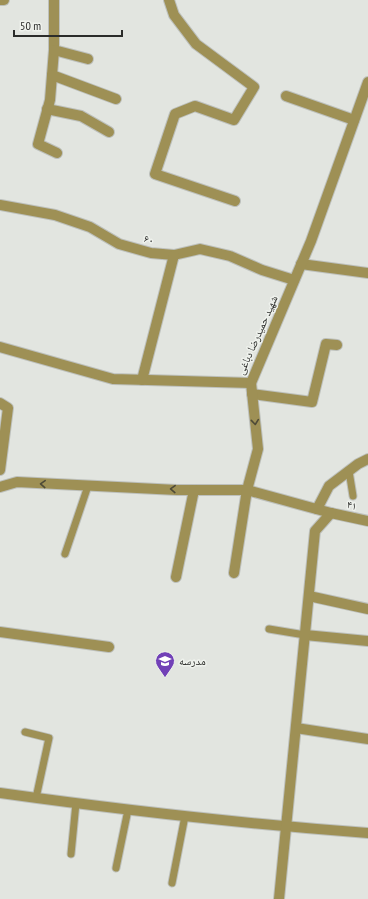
<svg xmlns="http://www.w3.org/2000/svg" width="368" height="899" font-family="'PT Sans Narrow','Noto Naskh Arabic',sans-serif">
  <style>
    .lines { fill: none; stroke-linecap: round; stroke-linejoin: round }
    .lane-casing { stroke: #bdc0bc; stroke-width: 9 }
    .street-casing { stroke: #bdc0bc; stroke-width: 12 }
    .lane { stroke: #9e9055; stroke-width: 7 }
    .street { stroke: #9e9055; stroke-width: 10 }
    .oneway { stroke: #4e4a37 }
    .labels { text-anchor: middle; stroke-width: 3; stroke-linejoin: round; paint-order: stroke }
    .street-label { font-size: 11px; fill: #2b2c2a; stroke: #eff2ed }
    .poi-label { font-size: 11px; fill: #2b2c2a; stroke: #eff2ed; text-anchor: start }
  </style>
  <rect width="100%" height="100%" fill="#e2e5e0"/>
  <g class="lines">
    <defs>
      <g id="lane">
        <path d="M349 471 353 496"/>
        <path d="M65 554 88 486"/>
        <path d="M269 629 305 635"/>
        <path d="M25 732 49 738 36 798"/>
        <path d="M71 854 76 803"/>
        <path d="M116 868 128 810"/>
        <path d="M172 883 185 816"/>
      </g>
      <g id="street">
        <path d="M0 0H4"/>
        <path d="M54 0V50L50 100 38 144 57 153"/>
        <path d="M169 0 174 15 196 44 254 87 234 120 195 106 175 114 155 174 235 201"/>
        <path d="M54 50 88 59"/>
        <path d="M52 75 116 99"/>
        <path d="M286 96 354 120"/>
        <path d="M47 109 81 116 109 132"/>
        <path d="M0 205 55 215 90 227 119 244 151 253 174 255 200 249 230 256 262 270 294 280"/>
        <path d="M301 264 368 273"/>
        <path d="M0 347 113 379 251 383 311 241 368 82"/>
        <path d="M142 380 174 255"/>
        <path d="M252 394 312 402 326 344 337 345"/>
        <path d="M0 403 8 408 0 470"/>
        <path d="M0 487 17 482 177 490H247L258 449 251 383"/>
        <path d="M317 509 329 486 358 464 368 459"/>
        <path d="M234 573 247 490 331 513 368 521"/>
        <path d="M176 577 194 490"/>
        <path d="M309 596 368 609"/>
        <path d="M0 632 109 647"/>
        <path d="M305 635 368 641"/>
        <path d="M296 728 368 739"/>
        <path d="M0 793C122 810 245 824 368 833"/>
        <path d="M279 899 315 531 331 513"/>
      </g>
    </defs>
    <use href="#lane" class="lane-casing"/>
    <use href="#street" class="street-casing"/>
    <use href="#lane" class="lane"/>
    <use href="#street" class="street"/>
  </g>
  <defs><path id="oneway-chevron" d="M-2-3.5L2.5 0L-2 3.5" fill="none" stroke-width="1.6" stroke-linecap="round" stroke-linejoin="round"/></defs>
  <g class="oneway">
    <use href="#oneway-chevron" transform="translate(255 422) rotate(84)"/>
    <use href="#oneway-chevron" transform="translate(43 484) rotate(-177)"/>
    <use href="#oneway-chevron" transform="translate(173 489) rotate(-178)"/>
  </g>
  <defs>
    <symbol id="school-pin" viewBox="-11 -11 22 30"><path d="M0 17L-7.5 6A9.5 9.5 0 1 1 7.5 6Z" fill="#7140b7" stroke="#eff2ed"/><path d="M0-5L7-2L0 1L-7-2ZM-4 1L0 2.5L4 1V4Q0 6-4 4Z" fill="#fff"/></symbol>
  </defs>
  <g fill-rule="evenodd">
    <use href="#school-pin" x="154" y="650" width="22" height="30"/>
  </g>
  <g class="labels">
    <g class="street-label">
      <text transform="translate(149 239) rotate(13)" y="4">۶۰</text>
      <text transform="translate(257 335) rotate(-66)" y="4">شهید حمیدرضا دباغی</text>
      <text transform="translate(352 505) rotate(13)" y="4">۴۱</text>
    </g>
    <g class="poi-label">
      <text x="179" y="665">مدرسه</text>
    </g>
  </g>
  <path d="M14 30v6h108v-6" fill="none" stroke="#2b2c2a" stroke-width="2"/>
  <text x="20" y="30" font-size="12" fill="#2b2c2a" stroke="#eff2ed" stroke-width="3" paint-order="stroke">50 m</text>
</svg>
